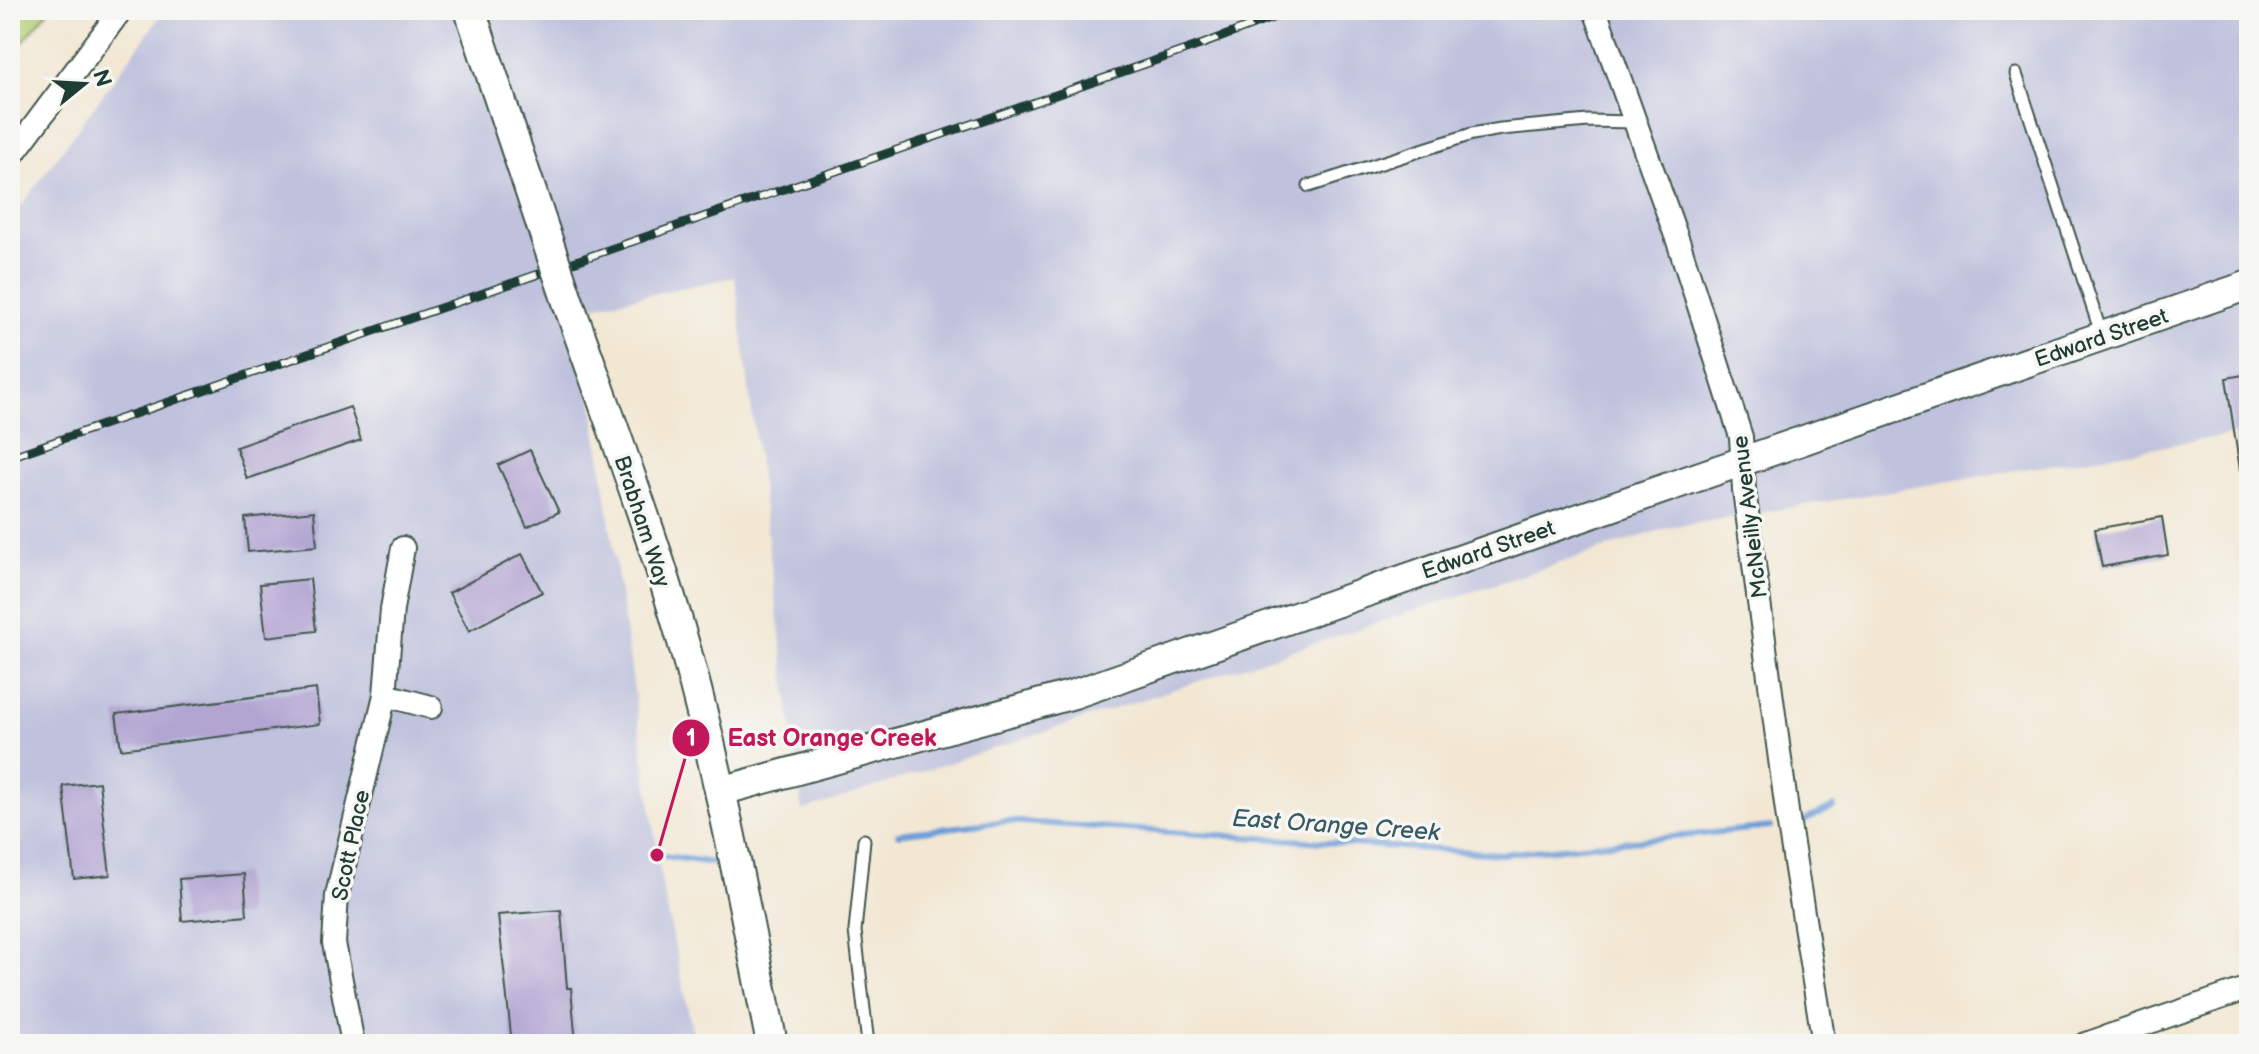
<svg xmlns="http://www.w3.org/2000/svg" width="2259" height="1054" font-family="'Balsamiq Sans',sans-serif">
  <style>
    .industrial { fill: #c0c2dd }
    .green { fill: #b4ce74; stroke: #6a8654; stroke-width: 2 }
    .lines { fill: none; stroke-linecap: round; stroke-linejoin: round }
    .stream { stroke: #6e9ed8; stroke-width: 6 }
    .building { fill: #b3a5d2 }
    .service-casing { stroke: #3f564c; stroke-width: 15 }
    .minor-casing { stroke: #3f564c; stroke-width: 26 }
    .tertiary-casing { stroke: #3f564c; stroke-width: 32 }
    .secondary-casing { stroke: #3f564c; stroke-width: 34 }
    .service { stroke: #fff; stroke-width: 11 }
    .minor { stroke: #fff; stroke-width: 22 }
    .tertiary { stroke: #fff; stroke-width: 28 }
    .secondary { stroke: #fff; stroke-width: 30 }
    .rail-casing { stroke: #1f3d34; stroke-width: 9 }
    .rail { stroke: #f6f6f2; stroke-width: 6; stroke-dasharray: 18; stroke-linecap: butt }
    .secondary-bridge-casing { stroke: #3f564c; stroke-width: 34; stroke-linecap: butt }
    .secondary-bridge { stroke: #fff; stroke-width: 30 }
    .labels { text-anchor: middle; stroke-width: 7; stroke-linejoin: round; paint-order: stroke }
    .street-label { font-size: 22px; fill: #1f3d34; stroke: #f6f6f2 }
    .water-label { font-size: 24px; font-style: italic; fill: #375a65; stroke: #f6f6f2 }
    .leader { fill: none; stroke: #c2185b; stroke-width: 3 }
    .callout-dot { fill: #c2185b; stroke: #f6f6f2; stroke-width: 3 }
    .mark-label { font-size: 24px; text-anchor: middle; font-weight: bold; fill: #fff }
    .callout-label { font-size: 24px; text-anchor: middle; font-weight: bold; fill: #c2185b; stroke: #f6f6f2; stroke-width: 7; stroke-linejoin: round; paint-order: stroke }
  </style>
  <rect width="100%" height="100%" fill="#f6f6f2"/>
  <filter id="ink" filterUnits="userSpaceOnUse"><feTurbulence type="fractalNoise" baseFrequency=".0125" numOctaves="2"/><feDisplacementMap in="SourceGraphic" scale="16" xChannelSelector="R" yChannelSelector="G"/><feConvolveMatrix kernelMatrix="1 2 1 2 8 2 1 2 1" color-interpolation-filters="sRGB"/></filter>
  <filter id="wash" filterUnits="userSpaceOnUse"><feTurbulence type="fractalNoise" baseFrequency=".006" numOctaves="4" result="noise"/><feDisplacementMap in="SourceGraphic" scale="32" xChannelSelector="R" yChannelSelector="G"/><feGaussianBlur stdDeviation="1.8" result="paint"/><feColorMatrix in="noise" values="0 0 0 0 0 0 0 0 0 0 0 0 0 0 0 0 0 1.4 0 .05"/><feComposite in="paint" operator="in"/></filter>
  <g filter="url(#wash)">
    <rect width="100%" height="100%" fill="#f2e7d3"/>
    <path class="industrial" d="M165 10H2249V432L1667 528 802 811 735 277 579 309 662 884 695 1044H10V221Z"/>
    <path class="green" d="M10 10H49L10 58Z"/>
    <g class="lines">
      <g class="stream">
        <path d="M1801 822 1834 807"/>
        <path d="M898 834 1006 821 1502 854 1771 827"/>
        <path d="M657 855 714 863"/>
      </g>
    </g>
    <g id="blocks">
      <g class="building">
        <path d="M2249 374V469L2240 470 2226 378Z"/>
        <path d="M350 407 361 440 247 479 236 447Z"/>
        <path d="M530 450 559 512 527 527 498 465Z"/>
        <path d="M314 511 317 546 248 552 245 518Z"/>
        <path d="M2162 517 2168 555 2102 567 2095 529Z"/>
        <path d="M522 554 542 592 469 631 449 593Z"/>
        <path d="M310 579 316 631 266 637 260 584Z"/>
        <path d="M316 689 320 724 121 749 116 714Z"/>
        <path d="M99 782 110 875 74 879 63 786Z"/>
        <path d="M244 874 247 915 182 921 179 879Z"/>
        <path d="M561 910 567 988H571L576 1044H512L498 915Z"/>
      </g>
    </g>
  </g>
  <g filter="url(#ink)">
    <use href="#blocks" fill-opacity="0" stroke="#3f564c" stroke-width="2"/>
    <g class="lines">
      <defs>
        <g id="service">
          <path d="M2016 74 2102 336"/>
          <path d="M1309 186 1472 134 1501 129 1588 121 1635 122"/>
          <path d="M864 840 855 931 868 1044"/>
        </g>
        <g id="minor">
          <path d="M1595 10 1679 244 1741 437 1744 490 1788 819 1824 1044"/>
          <path d="M10 158 121 10"/>
          <path d="M385 695 431 707"/>
          <path d="M353 1044 334 943 337 895 385 695 392 609 403 548"/>
          <path d="M2086 1044 2249 988"/>
        </g>
        <path id="tertiary" d="M721 791 1074 694 2249 285"/>
        <g id="secondary">
          <path d="M470 10 548 243"/>
          <path d="M569 305C611 424 656 542 689 663 723 789 746 917 772 1044"/>
        </g>
      </defs>
      <use href="#service" class="service-casing"/>
      <use href="#minor" class="minor-casing"/>
      <use href="#tertiary" class="tertiary-casing"/>
      <use href="#secondary" class="secondary-casing"/>
      <use href="#service" class="service"/>
      <use href="#minor" class="minor"/>
      <use href="#tertiary" class="tertiary"/>
      <use href="#secondary" class="secondary"/>
      <defs>
        <path id="rail" d="M10 457 1203 44 1293 10"/>
      </defs>
      <use href="#rail" class="rail-casing"/>
      <use href="#rail" class="rail"/>
      <defs>
        <path id="secondary-bridge" d="M548 243 569 305"/>
      </defs>
      <use href="#secondary-bridge" class="secondary-bridge-casing"/>
      <use href="#secondary-bridge" class="secondary-bridge"/>
    </g>
  </g>
  <g class="labels">
    <g class="street-label">
      <text transform="translate(2101 337) rotate(-19)" y="8">Edward Street</text>
      <text transform="translate(1749 517) rotate(-97)" y="8">McNeilly Avenue</text>
      <text transform="translate(643 521) rotate(72)" y="8">Brabham Way</text>
      <text transform="translate(1488 549) rotate(-19)" y="8">Edward Street</text>
      <text transform="translate(350 845) rotate(-78)" y="8">Scott Place</text>
    </g>
    <g class="water-label">
      <text transform="translate(1336 825) rotate(4)" y="8">East Orange Creek</text>
    </g>
  </g>
  <path class="leader" d="M657 855L691 738"/>
  <g class="callout-dot">
    <circle cx="657" cy="855" r="8"/>
    <circle cx="691" cy="738" r="20"/>
  </g>
  <g class="mark-label">
    <text x="691" y="746">1</text>
  </g>
  <g class="callout-label">
    <text x="832" y="746">East Orange Creek</text>
  </g>
  <rect width="2259" height="1054" fill="none" stroke="#f6f6f2" stroke-width="40"/>
  <g transform="translate(84 84) rotate(72)" stroke="#f6f6f2" stroke-width="6" paint-order="stroke">
  <path d="M0-6L14 30L0 20L-14 30Z" fill="#1f3d34"/>
  <text y="-12" font-size="22" font-weight="bold" text-anchor="middle" fill="#1f3d34">N</text>
  </g>
</svg>
